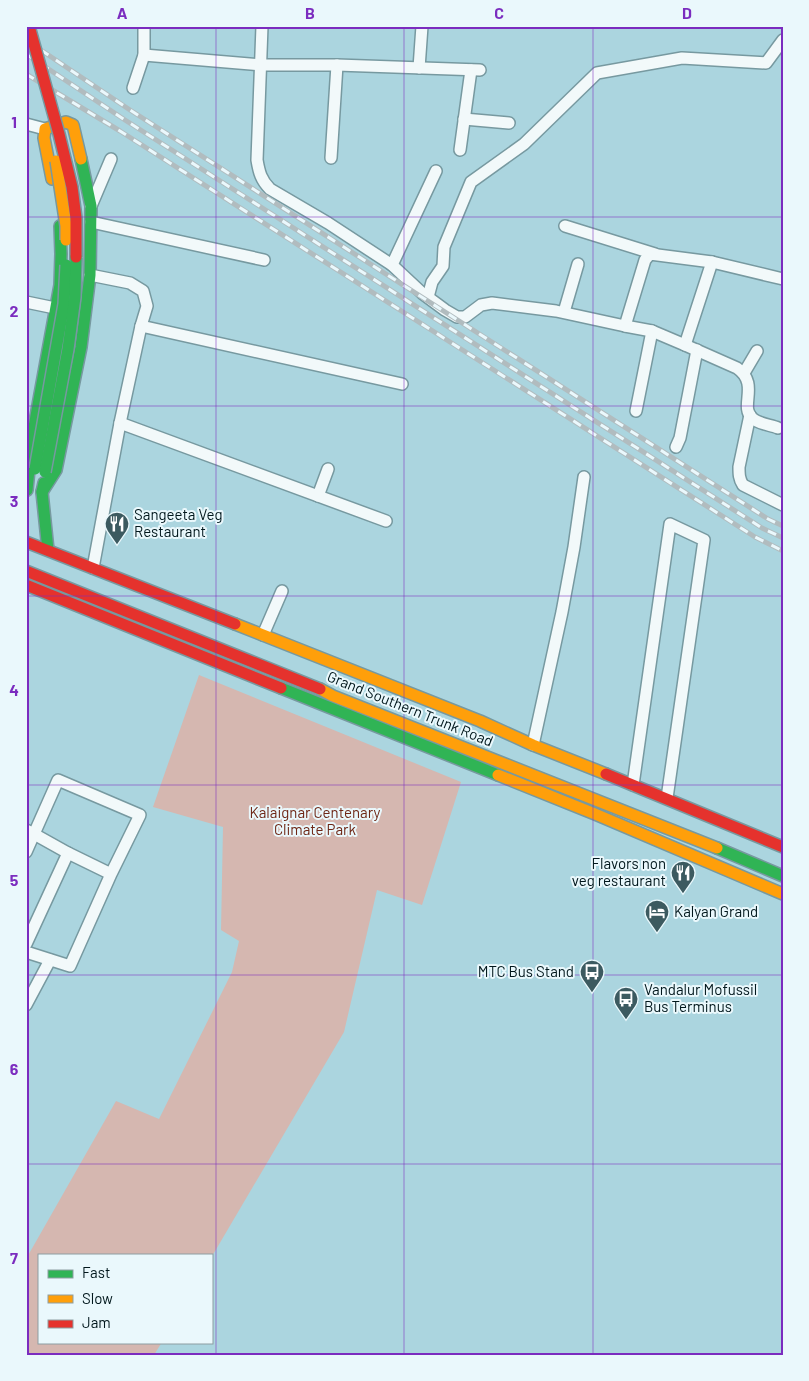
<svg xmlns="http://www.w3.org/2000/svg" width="809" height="1381" font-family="Barlow,sans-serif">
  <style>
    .green { fill: #d5b7b0 }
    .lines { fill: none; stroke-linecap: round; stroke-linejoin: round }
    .street-casing { stroke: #7799a0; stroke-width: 14 }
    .fast-casing { stroke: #7799a0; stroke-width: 14 }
    .slow-casing { stroke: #7799a0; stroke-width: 14 }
    .jam-casing { stroke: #7799a0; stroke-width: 14 }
    .street { stroke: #f2f9fa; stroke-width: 11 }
    .fast { stroke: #30b455; stroke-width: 11 }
    .slow { stroke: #ff9f0a; stroke-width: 11 }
    .jam { stroke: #e5322d; stroke-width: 11 }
    .rail-casing { stroke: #b1bcbf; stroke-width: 5 }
    .rail { stroke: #eaf8fc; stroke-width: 3; stroke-dasharray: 9; stroke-linecap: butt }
    .fast-bridge-casing { stroke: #7799a0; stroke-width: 14; stroke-linecap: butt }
    .slow-bridge-casing { stroke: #7799a0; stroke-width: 14; stroke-linecap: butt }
    .jam-bridge-casing { stroke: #7799a0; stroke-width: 14; stroke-linecap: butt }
    .fast-bridge { stroke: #30b455; stroke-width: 11 }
    .slow-bridge { stroke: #ff9f0a; stroke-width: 11 }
    .jam-bridge { stroke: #e5322d; stroke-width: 11 }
    .grid { fill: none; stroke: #7b2cbf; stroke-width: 1; stroke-opacity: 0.55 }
    .labels { text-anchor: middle; stroke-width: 4; stroke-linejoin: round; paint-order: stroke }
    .poi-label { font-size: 15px; fill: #01171c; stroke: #eaf8fc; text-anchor: start }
    .street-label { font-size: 15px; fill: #01171c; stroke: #eaf8fc }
    .park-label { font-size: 15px; fill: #6e2615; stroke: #eaf8fc }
    .neatline { fill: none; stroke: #7b2cbf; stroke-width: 2 }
    .grid-label { font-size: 16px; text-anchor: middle; font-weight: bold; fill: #7b2cbf }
  </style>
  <rect width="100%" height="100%" fill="#abd5df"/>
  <path class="green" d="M199 675 461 782 422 905 377 890 344 1032 211 1258V1255H39V1342H162L154 1355H26V1259L116 1101 159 1119 232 972 239 941 221 930 223 827 153 807Z"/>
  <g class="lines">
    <defs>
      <g id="street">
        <path d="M262 26 257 160C259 172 261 180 270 189L328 223 392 265 422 293 445 310 457 317H465L481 305 492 303 556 311 625 326 645 260 650 254 712 262 783 279"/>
        <path d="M144 55 262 65H337L480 70"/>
        <path d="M419 68 422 26"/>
        <path d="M133 88 144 55V26"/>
        <path d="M464 119 509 123"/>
        <path d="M26 124 45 129"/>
        <path d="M460 150 471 70"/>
        <path d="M331 158 337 65"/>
        <path d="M91 206 111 159"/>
        <path d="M91 222 264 260"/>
        <path d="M565 226 655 254"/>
        <path d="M392 265 436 171"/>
        <path d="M90 275 130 283 143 291 147 306 141 326 120 423 93 568"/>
        <path d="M428 297 432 282 443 266 444 247 471 182 524 144 597 73 682 58 766 63 783 40"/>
        <path d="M26 302 55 308"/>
        <path d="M564 312 578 264"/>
        <path d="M141 326 402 384"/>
        <path d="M625 326 652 331 685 345 737 368C760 384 739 406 752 418 758 424 771 425 778 428"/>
        <path d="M685 345 712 262"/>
        <path d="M744 373 757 351"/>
        <path d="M636 411 652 331"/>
        <path d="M750 415 739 467C739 474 739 479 743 485L783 505"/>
        <path d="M120 423 386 521"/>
        <path d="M676 447 680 438 697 350"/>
        <path d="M318 496 328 469"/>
        <path d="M263 635 282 591"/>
        <path d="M533 745 562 612 574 547 584 477"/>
        <path d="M633 785 670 524 704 540 667 798"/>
        <path d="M26 830 34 834 26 852"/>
        <path d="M26 944 68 853"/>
        <path d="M26 952 70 966 111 874 140 815 58 780 34 834 68 853 111 874"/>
        <path d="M26 1005 50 960"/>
      </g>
      <g id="fast">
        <path d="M44 483 42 492 48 550"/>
        <path d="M27 490 32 438 60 285 61 254 60 226"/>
        <path d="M42 492 56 470 81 347 90 275 91 206 81 159"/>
        <path d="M281 688 498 775"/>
        <path d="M717 848 783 876"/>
      </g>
      <g id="slow">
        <path d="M52 179 44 138 45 129 66 122 73 125 81 159"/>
        <path d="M235 624 480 721 533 745 606 774"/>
        <path d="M320 689 333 696 717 848"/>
        <path d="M498 775 595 814 783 894"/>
      </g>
      <g id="jam">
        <path d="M26 542 235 624"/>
        <path d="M26 571 320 689"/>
        <path d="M26 585 281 688"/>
        <path d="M606 774 783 847"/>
      </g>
    </defs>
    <use href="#street" class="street-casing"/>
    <use href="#fast" class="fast-casing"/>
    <use href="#slow" class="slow-casing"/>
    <use href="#jam" class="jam-casing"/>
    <use href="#street" class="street"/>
    <use href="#fast" class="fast"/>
    <use href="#slow" class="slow"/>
    <use href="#jam" class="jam"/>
    <defs>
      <g id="rail">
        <path d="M26 40 130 110 768 519 783 526"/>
        <path d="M26 54 125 120 762 528 783 538"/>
        <path d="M26 74 120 131 755 537 783 551"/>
      </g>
    </defs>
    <use href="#rail" class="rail-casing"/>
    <use href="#rail" class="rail"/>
    <defs>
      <g id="fast-bridge">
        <path d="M35 469 64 304 66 265"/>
        <path d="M45 472 68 349 75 297 76 257"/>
      </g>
      <path id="slow-bridge" d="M56 161 66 226V240"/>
      <path id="jam-bridge" d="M29 26 59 134 72 187 76 218V257"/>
    </defs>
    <use href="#fast-bridge" class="fast-bridge-casing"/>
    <use href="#slow-bridge" class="slow-bridge-casing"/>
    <use href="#jam-bridge" class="jam-bridge-casing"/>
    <use href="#fast-bridge" class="fast-bridge"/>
    <use href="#slow-bridge" class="slow-bridge"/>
    <use href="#jam-bridge" class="jam-bridge"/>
  </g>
  <path class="grid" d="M216 26V1355M404 26V1355M593 26V1355M26 217H783M26 406H783M26 596H783M26 785H783M26 975H783M26 1164H783"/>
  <defs>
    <symbol id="restaurant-pin" viewBox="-11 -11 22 30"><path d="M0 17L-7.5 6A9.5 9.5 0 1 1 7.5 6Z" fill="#3c5a60" stroke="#eaf8fc"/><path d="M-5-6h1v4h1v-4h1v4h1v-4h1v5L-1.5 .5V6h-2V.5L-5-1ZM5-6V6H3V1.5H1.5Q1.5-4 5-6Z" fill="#fff"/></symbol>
    <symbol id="hotel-pin" viewBox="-11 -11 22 30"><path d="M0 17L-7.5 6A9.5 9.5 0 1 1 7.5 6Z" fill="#3c5a60" stroke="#eaf8fc"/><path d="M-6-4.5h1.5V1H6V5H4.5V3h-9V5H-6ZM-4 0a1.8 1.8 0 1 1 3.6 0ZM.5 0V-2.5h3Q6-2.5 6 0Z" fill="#fff"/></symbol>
    <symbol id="bus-pin" viewBox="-11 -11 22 30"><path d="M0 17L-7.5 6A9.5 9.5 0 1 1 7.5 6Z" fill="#3c5a60" stroke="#eaf8fc"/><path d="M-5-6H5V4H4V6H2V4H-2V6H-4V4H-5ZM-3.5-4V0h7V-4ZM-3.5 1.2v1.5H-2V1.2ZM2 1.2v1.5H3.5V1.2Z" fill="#fff"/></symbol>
  </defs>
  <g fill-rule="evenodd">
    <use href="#restaurant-pin" x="103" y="510" width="28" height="38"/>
    <use href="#restaurant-pin" x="669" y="859" width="28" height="38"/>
    <use href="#hotel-pin" x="643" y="898" width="28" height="38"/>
    <use href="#bus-pin" x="578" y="958" width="28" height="38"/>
    <use href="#bus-pin" x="612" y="985" width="28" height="38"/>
  </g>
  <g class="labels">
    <g class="poi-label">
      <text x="134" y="520">Sangeeta Veg<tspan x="134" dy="17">Restaurant</tspan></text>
      <text x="666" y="869" text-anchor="end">Flavors non<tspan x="666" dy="17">veg restaurant</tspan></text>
      <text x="674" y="917">Kalyan Grand</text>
      <text x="574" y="977" text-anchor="end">MTC Bus Stand</text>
      <text x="644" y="995">Vandalur Mofussil<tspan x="644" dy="17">Bus Terminus</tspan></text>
    </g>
    <g class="street-label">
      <text transform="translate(410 709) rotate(22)" y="5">Grand Southern Trunk Road</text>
    </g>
    <g class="park-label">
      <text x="315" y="818">Kalaignar Centenary<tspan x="315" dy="17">Climate Park</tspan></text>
    </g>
  </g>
  <rect width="809" height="1381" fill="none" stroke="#eaf8fc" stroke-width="55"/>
  <rect x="38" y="1254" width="175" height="90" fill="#eaf8fc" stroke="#8d9ea2"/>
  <rect x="48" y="1270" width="25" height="8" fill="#30b455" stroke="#8d9ea2"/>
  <text x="82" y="1278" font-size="15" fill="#01171c">Fast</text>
  <rect x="48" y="1295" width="25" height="8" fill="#ff9f0a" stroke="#8d9ea2"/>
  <text x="82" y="1304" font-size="15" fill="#01171c">Slow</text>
  <rect x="48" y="1320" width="25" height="8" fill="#e5322d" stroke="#8d9ea2"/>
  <text x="82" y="1328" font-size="15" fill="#01171c">Jam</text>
  <rect x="28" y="28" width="754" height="1326" class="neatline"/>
  <g class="grid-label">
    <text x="122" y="19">A</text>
    <text x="310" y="19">B</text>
    <text x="499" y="19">C</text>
    <text x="687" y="19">D</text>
    <text x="14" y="128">1</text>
    <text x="14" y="317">2</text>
    <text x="14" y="507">3</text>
    <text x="14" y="696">4</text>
    <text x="14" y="886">5</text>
    <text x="14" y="1075">6</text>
    <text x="14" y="1264">7</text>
  </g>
</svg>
